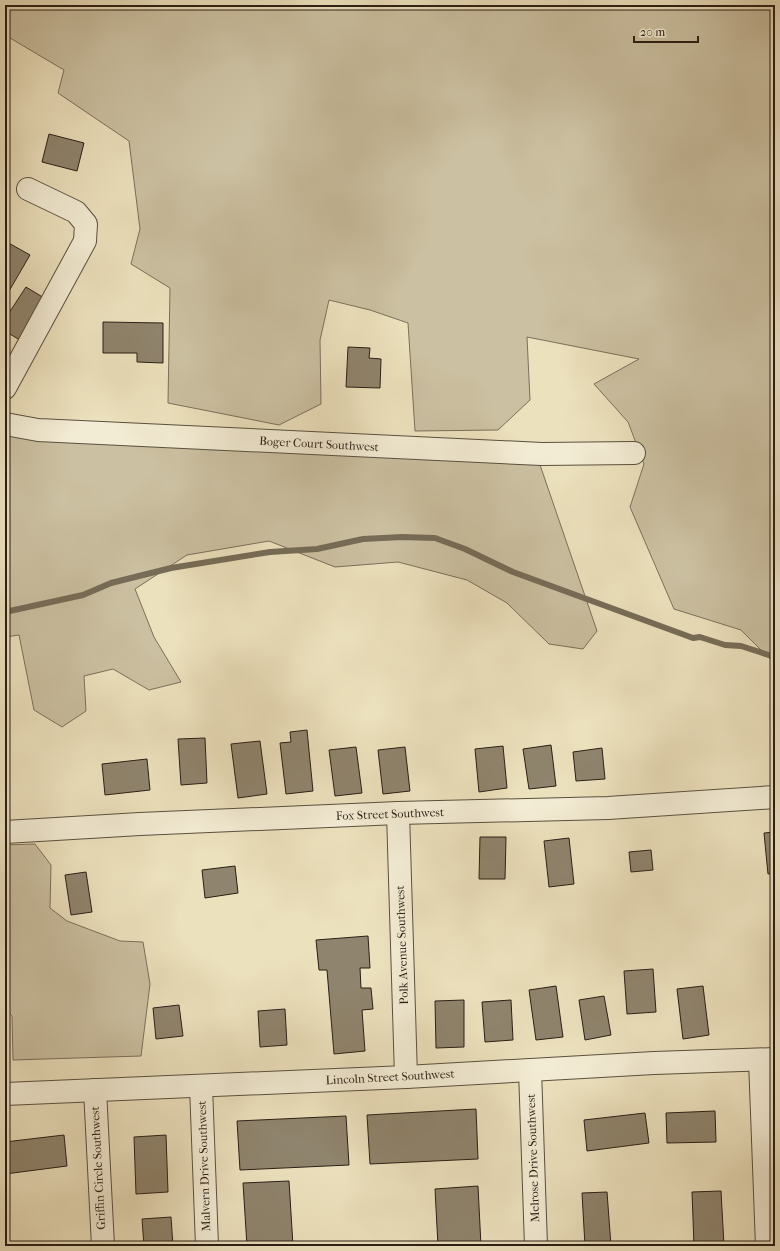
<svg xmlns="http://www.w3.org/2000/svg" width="780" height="1251" font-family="'IM FELL French Canon',serif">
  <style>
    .green { fill: #cbc0a1; stroke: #7a705c }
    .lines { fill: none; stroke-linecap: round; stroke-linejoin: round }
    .stream { stroke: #776c58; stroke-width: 6 }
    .building { fill: #8f846d; stroke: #2a1f16 }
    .minor-casing { stroke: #5a5040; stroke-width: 24 }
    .minor { stroke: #f3ecd4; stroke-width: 22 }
    .labels { text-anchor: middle; stroke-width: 3.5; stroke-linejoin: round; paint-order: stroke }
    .street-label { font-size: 12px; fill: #2a1f16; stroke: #f3ecd4 }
  </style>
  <rect width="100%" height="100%" fill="#ece1bd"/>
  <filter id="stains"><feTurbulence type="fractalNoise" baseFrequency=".005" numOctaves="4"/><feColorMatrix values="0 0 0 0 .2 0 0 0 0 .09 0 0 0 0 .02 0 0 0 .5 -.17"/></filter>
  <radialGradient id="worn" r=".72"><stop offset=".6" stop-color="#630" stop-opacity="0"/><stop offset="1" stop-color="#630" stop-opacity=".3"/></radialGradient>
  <g class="green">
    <path d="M5 5H775V664L741 630 674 609 630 507 644 464 628 422 594 384 639 359 527 337 530 400 498 430 415 431 408 323 370 310 329 300 320 340 321 404 279 425 168 403 170 288 131 264 140 229 129 141 58 93 64 70 5 35Z"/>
    <path d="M5 433 539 462 597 631 583 649 549 644 507 603 467 580 398 562 335 567 269 541 187 555 135 589 154 637 181 682 149 690 113 669 84 676 86 711 62 727 34 710 19 635 5 637Z"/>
    <path d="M35 844 51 865 50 908 67 921 120 941 143 942 150 984 141 1056 13 1060 12 1016 5 1009V845Z"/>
  </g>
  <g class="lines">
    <path class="stream" d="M5 612 83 595 111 583 171 568 270 552 317 549 363 539 402 537 435 538 465 549 513 572 693 638 700 637 725 645 741 646 775 657"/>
  </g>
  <g class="building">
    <path d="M49 134 84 143 77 171 42 162Z"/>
    <path d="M5 241 30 255 5 298Z"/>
    <path d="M26 287 49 301 23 342 5 331V319Z"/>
    <path d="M103 322 163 323V363L137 362V353H103Z"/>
    <path d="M348 347 370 348 369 358 381 359 380 388 346 387Z"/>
    <path d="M307 730 313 791 286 794 280 743 291 742 290 732Z"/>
    <path d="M205 738 207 783 181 785 178 739Z"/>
    <path d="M260 741 267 794 238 798 231 744Z"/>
    <path d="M551 745 556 786 529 789 523 749Z"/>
    <path d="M503 746 507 788 479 792 475 749Z"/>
    <path d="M356 747 362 793 335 796 329 750Z"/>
    <path d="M405 747 410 791 383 794 378 750Z"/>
    <path d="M602 748 605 779 576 781 573 752Z"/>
    <path d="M147 759 150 790 105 795 102 764Z"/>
    <path d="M775 832V873L768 874 764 833Z"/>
    <path d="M480 837H506L505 879H479Z"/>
    <path d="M569 838 574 884 549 887 544 841Z"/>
    <path d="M651 850 653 870 631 872 629 852Z"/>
    <path d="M235 866 238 893 205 898 202 870Z"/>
    <path d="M86 872 92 912 71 915 65 875Z"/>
    <path d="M368 936 370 968H360L361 988H371L373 1009 362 1010 365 1051 334 1054 327 970H319L316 940Z"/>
    <path d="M653 969 656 1012 627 1014 624 971Z"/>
    <path d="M556 986 563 1037 536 1040 529 990Z"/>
    <path d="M703 986 709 1035 683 1039 677 989Z"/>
    <path d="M604 996 611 1035 585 1040 579 1000Z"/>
    <path d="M464 1000V1047L436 1048 435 1001Z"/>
    <path d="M511 1000 513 1040 485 1042 482 1002Z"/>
    <path d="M179 1005 183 1036 156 1039 153 1008Z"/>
    <path d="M285 1009 287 1045 260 1047 258 1011Z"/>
    <path d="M476 1109 478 1159 370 1164 367 1115Z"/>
    <path d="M715 1111 716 1142 667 1143 666 1113Z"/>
    <path d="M645 1113 649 1143 587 1151 584 1120Z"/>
    <path d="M346 1116 349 1165 240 1170 237 1121Z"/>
    <path d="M64 1135 67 1166 5 1174V1142Z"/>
    <path d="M166 1135 168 1192 136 1194 134 1137Z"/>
    <path d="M289 1181 293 1246H247L243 1183Z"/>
    <path d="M478 1186 481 1246H438L435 1189Z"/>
    <path d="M721 1191 724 1246H694L692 1192Z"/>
    <path d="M607 1192 611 1246H585L582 1193Z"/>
    <path d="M171 1217 173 1246H144L142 1219Z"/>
  </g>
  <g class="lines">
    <defs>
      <g id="minor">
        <path d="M5 388 85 241 86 224 76 212 28 189"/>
        <path d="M5 424 38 430 542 454 634 453"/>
        <path d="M398 813 406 1077"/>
        <path d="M5 832 140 824 398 813 608 808 775 797"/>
        <path d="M760 1060 767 1246"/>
        <path d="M530 1070 536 1246"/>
        <path d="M201 1086 207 1246"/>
        <path d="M95 1090 103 1246"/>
        <path d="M5 1094 406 1077 654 1063 775 1059"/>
      </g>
    </defs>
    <use href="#minor" class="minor-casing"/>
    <use href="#minor" class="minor"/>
  </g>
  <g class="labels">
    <g class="street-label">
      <text transform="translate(319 444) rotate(3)" y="4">Boger Court Southwest</text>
      <text transform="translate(390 814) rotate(-2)" y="4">Fox Street Southwest</text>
      <text transform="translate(402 945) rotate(-92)" y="4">Polk Avenue Southwest</text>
      <text transform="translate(390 1077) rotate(-3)" y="4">Lincoln Street Southwest</text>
      <text transform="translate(533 1158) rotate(-92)" y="4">Melrose Drive Southwest</text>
      <text transform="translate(204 1166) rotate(-92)" y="4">Malvern Drive Southwest</text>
      <text transform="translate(98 1168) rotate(-93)" y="4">Griffin Circle Southwest</text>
    </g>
  </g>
  <rect width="780" height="1251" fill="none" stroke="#ece1bd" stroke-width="20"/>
  <rect x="6" y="6" width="768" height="1239" fill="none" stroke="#2a1f16" stroke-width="2"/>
  <rect x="10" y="10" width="760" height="1231" fill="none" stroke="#2a1f16"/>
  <path d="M634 36v6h64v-6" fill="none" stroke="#2a1f16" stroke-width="2"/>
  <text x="640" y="36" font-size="12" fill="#2a1f16" stroke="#f3ecd4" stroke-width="3" paint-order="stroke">20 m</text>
  <rect width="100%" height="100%" filter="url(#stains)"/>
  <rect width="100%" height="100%" fill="url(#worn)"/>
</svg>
